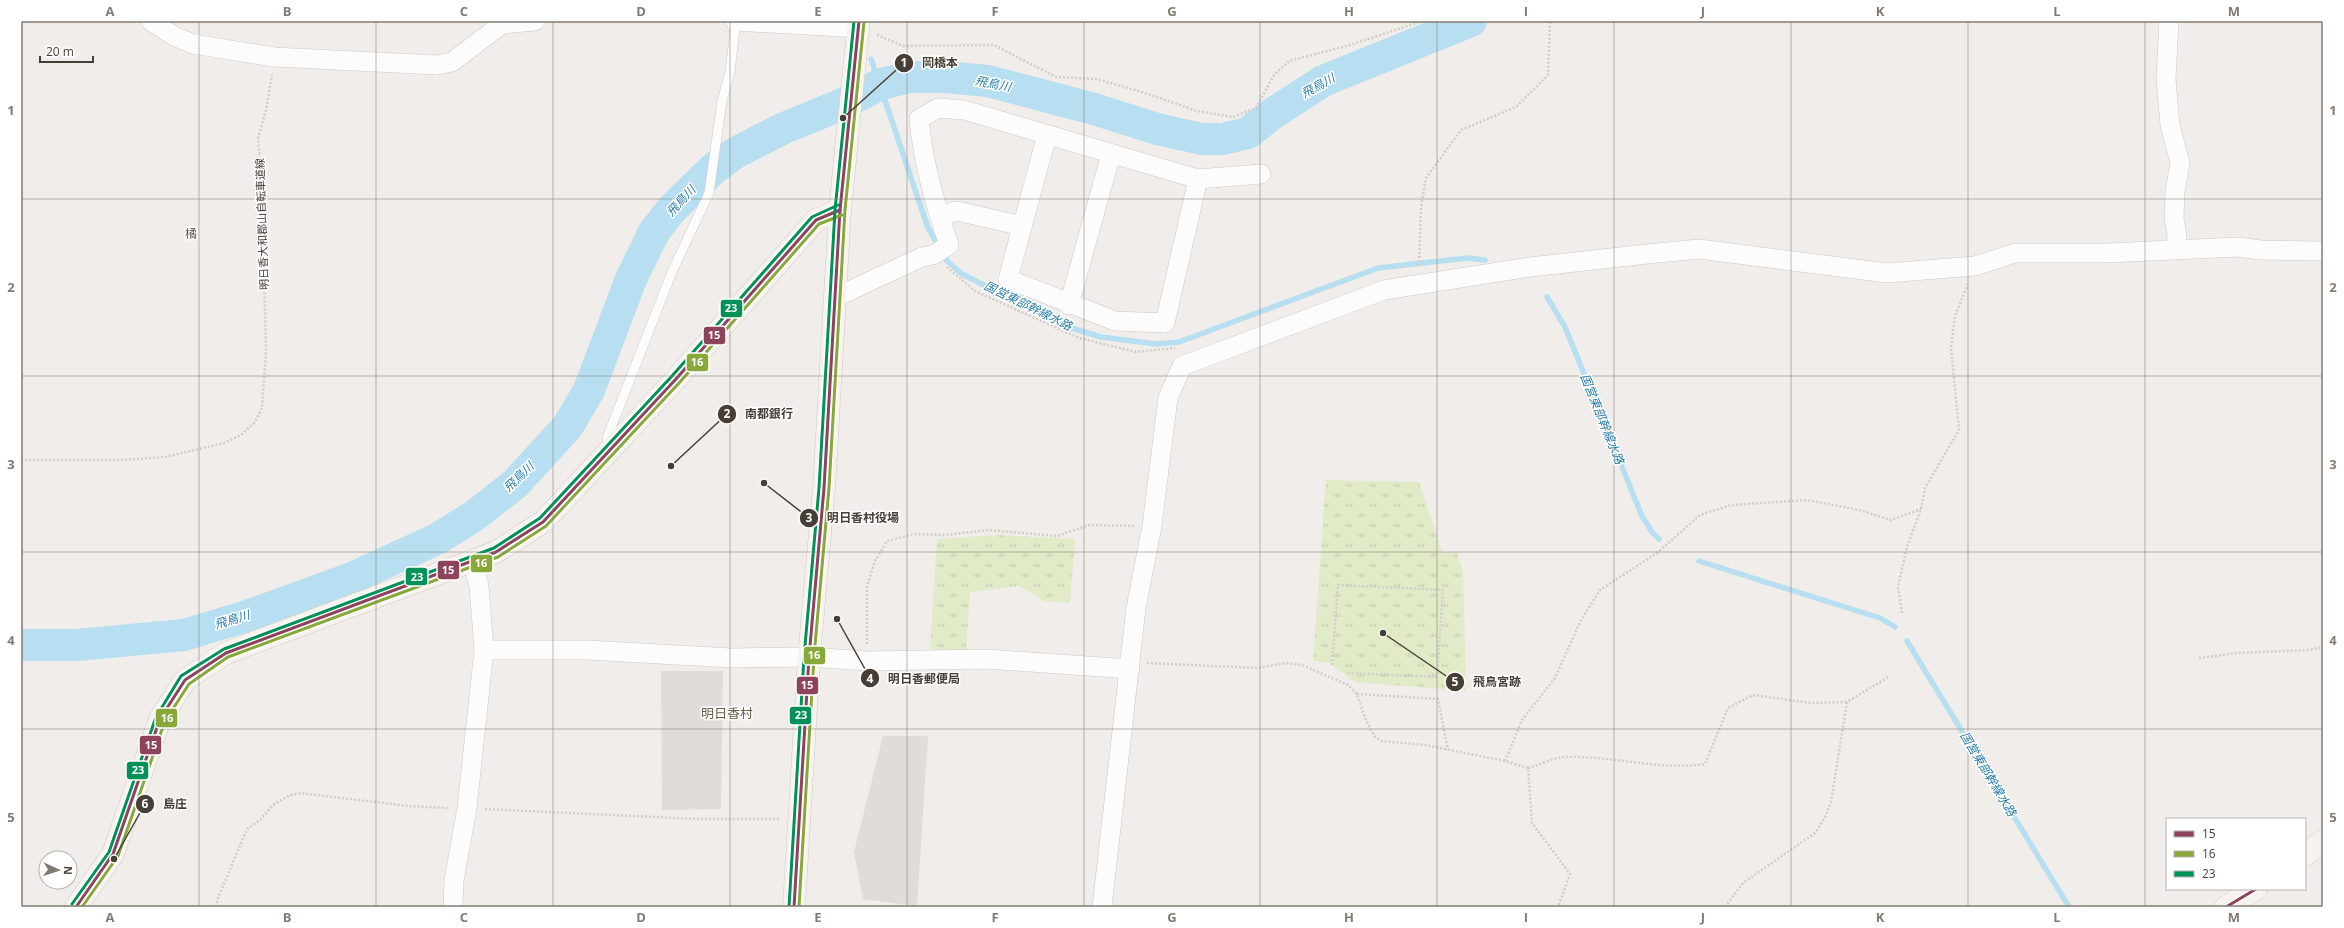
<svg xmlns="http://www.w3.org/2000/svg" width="2344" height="928" font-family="'Open Sans','Noto Sans JP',sans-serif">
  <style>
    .grass { fill: url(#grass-tufts) }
    .parking { fill: #dfdcd9 }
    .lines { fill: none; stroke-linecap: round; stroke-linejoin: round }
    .stream { stroke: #b7dff1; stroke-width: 5.5 }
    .river { stroke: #b7dff1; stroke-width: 32 }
    .lane-casing { stroke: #cdc9c6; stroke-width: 10 }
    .street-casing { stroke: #cdc9c6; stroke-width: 20 }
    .secondary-casing { stroke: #d0cac0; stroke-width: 23 }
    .path { stroke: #d1ceca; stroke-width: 2.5; stroke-dasharray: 2 2; stroke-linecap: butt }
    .lane { stroke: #fdfcfc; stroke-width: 9 }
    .street { stroke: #fdfcfc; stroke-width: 19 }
    .secondary { stroke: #f6f3ee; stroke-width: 22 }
    .bus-1-casing { stroke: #fff; stroke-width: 6 }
    .bus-2-casing { stroke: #fff; stroke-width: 6 }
    .bus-3-casing { stroke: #fff; stroke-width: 6 }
    .bus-1 { stroke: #8d435b; stroke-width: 3 }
    .bus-2 { stroke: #88a83a; stroke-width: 3 }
    .bus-3 { stroke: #009158; stroke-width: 3 }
    .grid { fill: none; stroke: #827b74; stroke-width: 1; stroke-opacity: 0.55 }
    .labels { text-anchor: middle; stroke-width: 3; stroke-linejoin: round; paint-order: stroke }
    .street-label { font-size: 11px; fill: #473e35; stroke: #fff }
    .water-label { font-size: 12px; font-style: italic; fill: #267ca7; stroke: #fff }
    .neighbourhood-label { font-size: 12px; fill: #6a5b4b; stroke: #fff }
    .quarter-label { font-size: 13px; fill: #6a5b4b; stroke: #fff }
    .leader { fill: none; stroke: #473e35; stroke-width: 1.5 }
    .callout-dot { fill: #473e35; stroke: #fff; stroke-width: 1.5 }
    .mark-label { font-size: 12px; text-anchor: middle; font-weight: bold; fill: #fff }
    .callout-label { font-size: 12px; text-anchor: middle; font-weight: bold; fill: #473e35; stroke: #fff; stroke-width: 3; stroke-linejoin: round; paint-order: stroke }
    .line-badge { stroke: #fff; stroke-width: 1.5 }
    .badge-label { font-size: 11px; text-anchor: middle; font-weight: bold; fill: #fff }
    .neatline { fill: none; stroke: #827b74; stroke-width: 1.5 }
    .grid-label { font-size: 13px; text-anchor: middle; font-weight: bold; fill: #827b74 }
  </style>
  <defs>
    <pattern id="grass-tufts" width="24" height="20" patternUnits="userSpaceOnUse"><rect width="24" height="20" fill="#e1ebc8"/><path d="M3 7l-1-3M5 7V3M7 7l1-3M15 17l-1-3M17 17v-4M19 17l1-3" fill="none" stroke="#c2cbac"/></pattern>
  </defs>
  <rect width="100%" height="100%" fill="#f0edea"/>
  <g class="grass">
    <path d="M1326 480 1419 482 1442 552 1457 553 1463 571 1466 691 1355 682 1330 663 1313 661Z"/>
    <path d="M999 535 1075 539 1070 603 1044 601 1019 586 970 592 966 651 930 649 937 539Z"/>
  </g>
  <g class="parking">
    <path d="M661 671H723L721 809 662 810Z"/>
    <path d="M883 736H928L917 906 863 899 854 852Z"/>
  </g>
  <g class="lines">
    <g class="stream">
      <path d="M871 59 928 228 948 262 962 274 1065 326 1101 337 1156 344 1179 342 1378 268 1467 258 1485 260"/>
      <path d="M1547 297 1565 327 1642 516 1652 532 1659 539"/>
      <path d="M1699 561 1880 618 1895 627"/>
      <path d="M1907 641 2069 907"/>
    </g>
    <path class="river" d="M21 645H77L184 635 247 616 352 578 437 539 474 516 516 483 568 426 589 390 631 279 654 232 671 210 713 169 735 153 784 128 838 106 881 84 910 77H945L988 81 1094 109 1157 129 1202 139H1223L1248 133 1272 114 1323 81 1471 21"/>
    <defs>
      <path id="lane" d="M611 447 607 438 672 272 709 193 722 101 730 72 736 21"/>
      <g id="street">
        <path d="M151 21 174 36 193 44 274 57 437 65 452 62 502 24 535 21"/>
        <path d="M735 21 859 28"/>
        <path d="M2169 21 2166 79 2170 125 2180 163 2175 191 2174 218 2177 236 2176 248"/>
        <path d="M1047 135 1008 279 1115 321 1165 323 1198 179"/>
        <path d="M939 216 957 211 1022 226"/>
        <path d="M834 298 922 257 933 255 949 245C935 205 923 162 919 119L938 108 964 110 1198 179 1261 174"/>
        <path d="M1069 305 1111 154"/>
        <path d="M484 650H587L731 658 809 657 867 661 987 659 1130 669"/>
        <path d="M453 907 454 880 467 808 484 650 479 586 473 561"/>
        <path d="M1102 907 1136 608 1152 526 1168 398 1182 366 1384 290 1530 267 1647 254 1699 249 1887 273 1975 266 2015 253H2107L2238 247 2260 250 2323 251"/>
      </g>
      <g id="secondary">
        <path d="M2305 855 2323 841"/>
        <path d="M76 907 113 854 160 719 185 680 226 653 496 552 543 522 676 379 816 220 840 210"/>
        <path d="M794 907 809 657 824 488 840 210 859 21"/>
        <path d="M2226 907 2256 889"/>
      </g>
    </defs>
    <use href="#lane" class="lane-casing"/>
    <use href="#street" class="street-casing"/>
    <use href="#secondary" class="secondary-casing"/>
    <g class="path">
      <path d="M877 35 903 46 994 45 1056 77 1096 79 1139 91 1197 111 1233 117 1256 108 1274 75 1289 61 1350 45 1422 21"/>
      <path d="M1419 266 1421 207 1426 178 1461 130 1516 107 1548 75 1550 23 1554 21"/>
      <path d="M947 267 975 291 1079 338 1136 352 1175 348"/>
      <path d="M21 460H121L165 457 224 443 241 435 255 422 262 408 266 351 262 184 258 138 266 110 272 75"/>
      <path d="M1902 613 1898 587 1907 547 1921 509 1925 488 1959 430 1951 347 1955 316 1968 284"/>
      <path d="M867 644V586L875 561 887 541 914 534 945 535 989 530 1057 536 1089 525 1134 526"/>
      <path d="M2199 658 2237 653 2309 650 2323 647"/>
      <path d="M1147 663 1258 668 1286 663 1302 665 1348 685 1357 694 1365 718 1375 737 1382 741 1425 745 1505 761 1528 768 1532 823 1570 874 1558 907"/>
      <path d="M1332 665 1338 585 1443 590 1437 677 1347 673"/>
      <path d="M1357 694 1438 699 1448 750"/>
      <path d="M1505 761 1522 720 1555 678 1581 620 1600 590 1657 553 1700 515 1731 505 1807 500 1859 510 1891 520 1921 509"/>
      <path d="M1528 768C1539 765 1552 758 1564 757 1611 755 1659 771 1705 764L1728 708 1753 695 1811 703 1847 702"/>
      <path d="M485 809 698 819H780"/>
      <path d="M216 907 218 898 247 829 260 820 273 805 290 795 301 793 408 806 448 808"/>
      <path d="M1725 907 1743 883 1815 833 1825 817 1831 802 1847 702 1890 676"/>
    </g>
    <use href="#lane" class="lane"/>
    <use href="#street" class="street"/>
    <use href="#secondary" class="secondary"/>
    <defs>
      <g id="bus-1">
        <path d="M76 907 113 854 160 719 185 680 226 653 496 552 543 522 676 379 816 220 840 210"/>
        <path d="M794 907 809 657 824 488 840 210 859 21"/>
        <path d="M2226 907 2256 889"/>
      </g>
      <g id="bus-2">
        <path d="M82 907 118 856 165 721 189 684 228 657 498 557 546 526 680 382 819 224 842 215"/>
        <path d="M799 907 814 657 829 488 845 210 864 22"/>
      </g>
      <g id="bus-3">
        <path d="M72 904 109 852 156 717 181 676 224 649 494 548 540 518 672 376 812 217 838 205"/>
        <path d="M789 907 804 657 819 488 835 210 854 21"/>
      </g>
    </defs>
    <use href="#bus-1" class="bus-1-casing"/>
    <use href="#bus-2" class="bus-2-casing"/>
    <use href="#bus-3" class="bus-3-casing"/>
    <use href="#bus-1" class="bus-1"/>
    <use href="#bus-2" class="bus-2"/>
    <use href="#bus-3" class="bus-3"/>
  </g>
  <path class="grid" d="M199 21V907M376 21V907M553 21V907M730 21V907M907 21V907M1084 21V907M1260 21V907M1437 21V907M1614 21V907M1791 21V907M1968 21V907M2145 21V907M21 199H2323M21 376H2323M21 552H2323M21 729H2323"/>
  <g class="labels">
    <g class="street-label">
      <text transform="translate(262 224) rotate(-92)" y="4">明日香大和郡山自転車道線</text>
    </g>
    <g class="water-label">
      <text transform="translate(993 84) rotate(11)" y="4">飛鳥川</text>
      <text transform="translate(1318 86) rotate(-29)" y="4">飛鳥川</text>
      <text transform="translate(681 201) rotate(-47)" y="4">飛鳥川</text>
      <text transform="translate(1028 306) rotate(26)" y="4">国営東部幹線水路</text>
      <text transform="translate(1602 419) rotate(68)" y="4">国営東部幹線水路</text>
      <text transform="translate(519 477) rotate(-44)" y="4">飛鳥川</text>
      <text transform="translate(232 620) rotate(-17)" y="4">飛鳥川</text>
      <text transform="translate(1988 774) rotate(59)" y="4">国営東部幹線水路</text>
    </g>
    <g class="neighbourhood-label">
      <text x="191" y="238">橘</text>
    </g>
    <g class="quarter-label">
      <text x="727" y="718">明日香村</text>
    </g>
  </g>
  <path class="leader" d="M843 118L904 63M671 466L727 414M764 483L809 518M837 619L870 678M1383 633L1455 682M114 859L145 804"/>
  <g class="callout-dot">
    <circle cx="843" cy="118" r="4"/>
    <circle cx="671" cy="466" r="4"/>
    <circle cx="764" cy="483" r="4"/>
    <circle cx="837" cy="619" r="4"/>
    <circle cx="1383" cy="633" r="4"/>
    <circle cx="114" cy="859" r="4"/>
    <circle cx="904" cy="63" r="10"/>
    <circle cx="727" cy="414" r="10"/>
    <circle cx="809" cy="518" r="10"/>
    <circle cx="870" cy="678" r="10"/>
    <circle cx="1455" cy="682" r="10"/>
    <circle cx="145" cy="804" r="10"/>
  </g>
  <g class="mark-label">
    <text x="904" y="67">1</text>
    <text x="727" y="418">2</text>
    <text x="809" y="522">3</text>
    <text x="870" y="683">4</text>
    <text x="1455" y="686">5</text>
    <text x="145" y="808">6</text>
  </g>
  <g class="callout-label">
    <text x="940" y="67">岡橋本</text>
    <text x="769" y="418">南都銀行</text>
    <text x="863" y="522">明日香村役場</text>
    <text x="924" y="683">明日香郵便局</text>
    <text x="1497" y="686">飛鳥宮跡</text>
    <text x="175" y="808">島庄</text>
  </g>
  <g class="line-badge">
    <rect x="720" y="299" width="23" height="19" rx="4" fill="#009158"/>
    <rect x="703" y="326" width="23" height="19" rx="4" fill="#8d435b"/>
    <rect x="686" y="353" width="23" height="19" rx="4" fill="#88a83a"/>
    <rect x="470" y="554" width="23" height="19" rx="4" fill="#88a83a"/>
    <rect x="437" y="560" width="23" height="20" rx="4" fill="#8d435b"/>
    <rect x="405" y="567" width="23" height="19" rx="4" fill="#009158"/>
    <rect x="803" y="646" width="23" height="19" rx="4" fill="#88a83a"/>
    <rect x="796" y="676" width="23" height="19" rx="4" fill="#8d435b"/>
    <rect x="789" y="706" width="23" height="19" rx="4" fill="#009158"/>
    <rect x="155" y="708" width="23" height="20" rx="4" fill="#88a83a"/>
    <rect x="139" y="735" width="23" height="20" rx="4" fill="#8d435b"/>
    <rect x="126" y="761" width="23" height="19" rx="4" fill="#009158"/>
  </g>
  <g class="badge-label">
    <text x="731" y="312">23</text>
    <text x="714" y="339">15</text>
    <text x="697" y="366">16</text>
    <text x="481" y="567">16</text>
    <text x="448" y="574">15</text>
    <text x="417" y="581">23</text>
    <text x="814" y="659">16</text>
    <text x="807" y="689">15</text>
    <text x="801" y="719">23</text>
    <text x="167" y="722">16</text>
    <text x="151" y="749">15</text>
    <text x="138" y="774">23</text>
  </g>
  <rect width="2344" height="928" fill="none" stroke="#ffffff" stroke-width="44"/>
  <rect x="2166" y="818" width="140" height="72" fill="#ffffff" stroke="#b5b2ae"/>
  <rect x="2174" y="831" width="20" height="6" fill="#8d435b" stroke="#b5b2ae"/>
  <text x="2202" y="838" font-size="12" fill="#473e35">15</text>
  <rect x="2174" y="851" width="20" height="6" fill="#88a83a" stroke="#b5b2ae"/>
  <text x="2202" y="858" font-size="12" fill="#473e35">16</text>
  <rect x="2174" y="871" width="20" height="6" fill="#009158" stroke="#b5b2ae"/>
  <text x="2202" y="878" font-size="12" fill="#473e35">23</text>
  <g transform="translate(58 870) rotate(93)"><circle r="19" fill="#ffffff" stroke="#b5b2ae"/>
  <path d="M0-3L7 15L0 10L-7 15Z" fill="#827b74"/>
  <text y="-6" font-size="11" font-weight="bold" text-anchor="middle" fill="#473e35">N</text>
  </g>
  <path d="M40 56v6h53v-6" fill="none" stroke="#473e35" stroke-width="2"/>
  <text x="46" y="56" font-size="12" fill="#473e35" stroke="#ffffff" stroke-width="3" paint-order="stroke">20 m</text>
  <rect x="22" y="22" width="2300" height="884" class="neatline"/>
  <g class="grid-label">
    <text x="110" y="16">A</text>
    <text x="287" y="16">B</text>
    <text x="464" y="16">C</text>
    <text x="641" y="16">D</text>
    <text x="818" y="16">E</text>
    <text x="995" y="16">F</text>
    <text x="1172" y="16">G</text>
    <text x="1349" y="16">H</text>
    <text x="1526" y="16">I</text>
    <text x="1703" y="16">J</text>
    <text x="1880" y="16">K</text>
    <text x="2057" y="16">L</text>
    <text x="2234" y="16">M</text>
    <text x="11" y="115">1</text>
    <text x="2333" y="115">1</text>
    <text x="11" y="292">2</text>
    <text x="2333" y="292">2</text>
    <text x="11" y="469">3</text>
    <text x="2333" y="469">3</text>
    <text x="11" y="645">4</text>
    <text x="2333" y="645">4</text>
    <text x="11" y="822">5</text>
    <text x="2333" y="822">5</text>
    <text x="110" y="922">A</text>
    <text x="287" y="922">B</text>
    <text x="464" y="922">C</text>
    <text x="641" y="922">D</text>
    <text x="818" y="922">E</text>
    <text x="995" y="922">F</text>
    <text x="1172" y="922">G</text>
    <text x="1349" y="922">H</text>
    <text x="1526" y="922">I</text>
    <text x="1703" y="922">J</text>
    <text x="1880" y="922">K</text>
    <text x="2057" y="922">L</text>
    <text x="2234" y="922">M</text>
  </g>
</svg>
